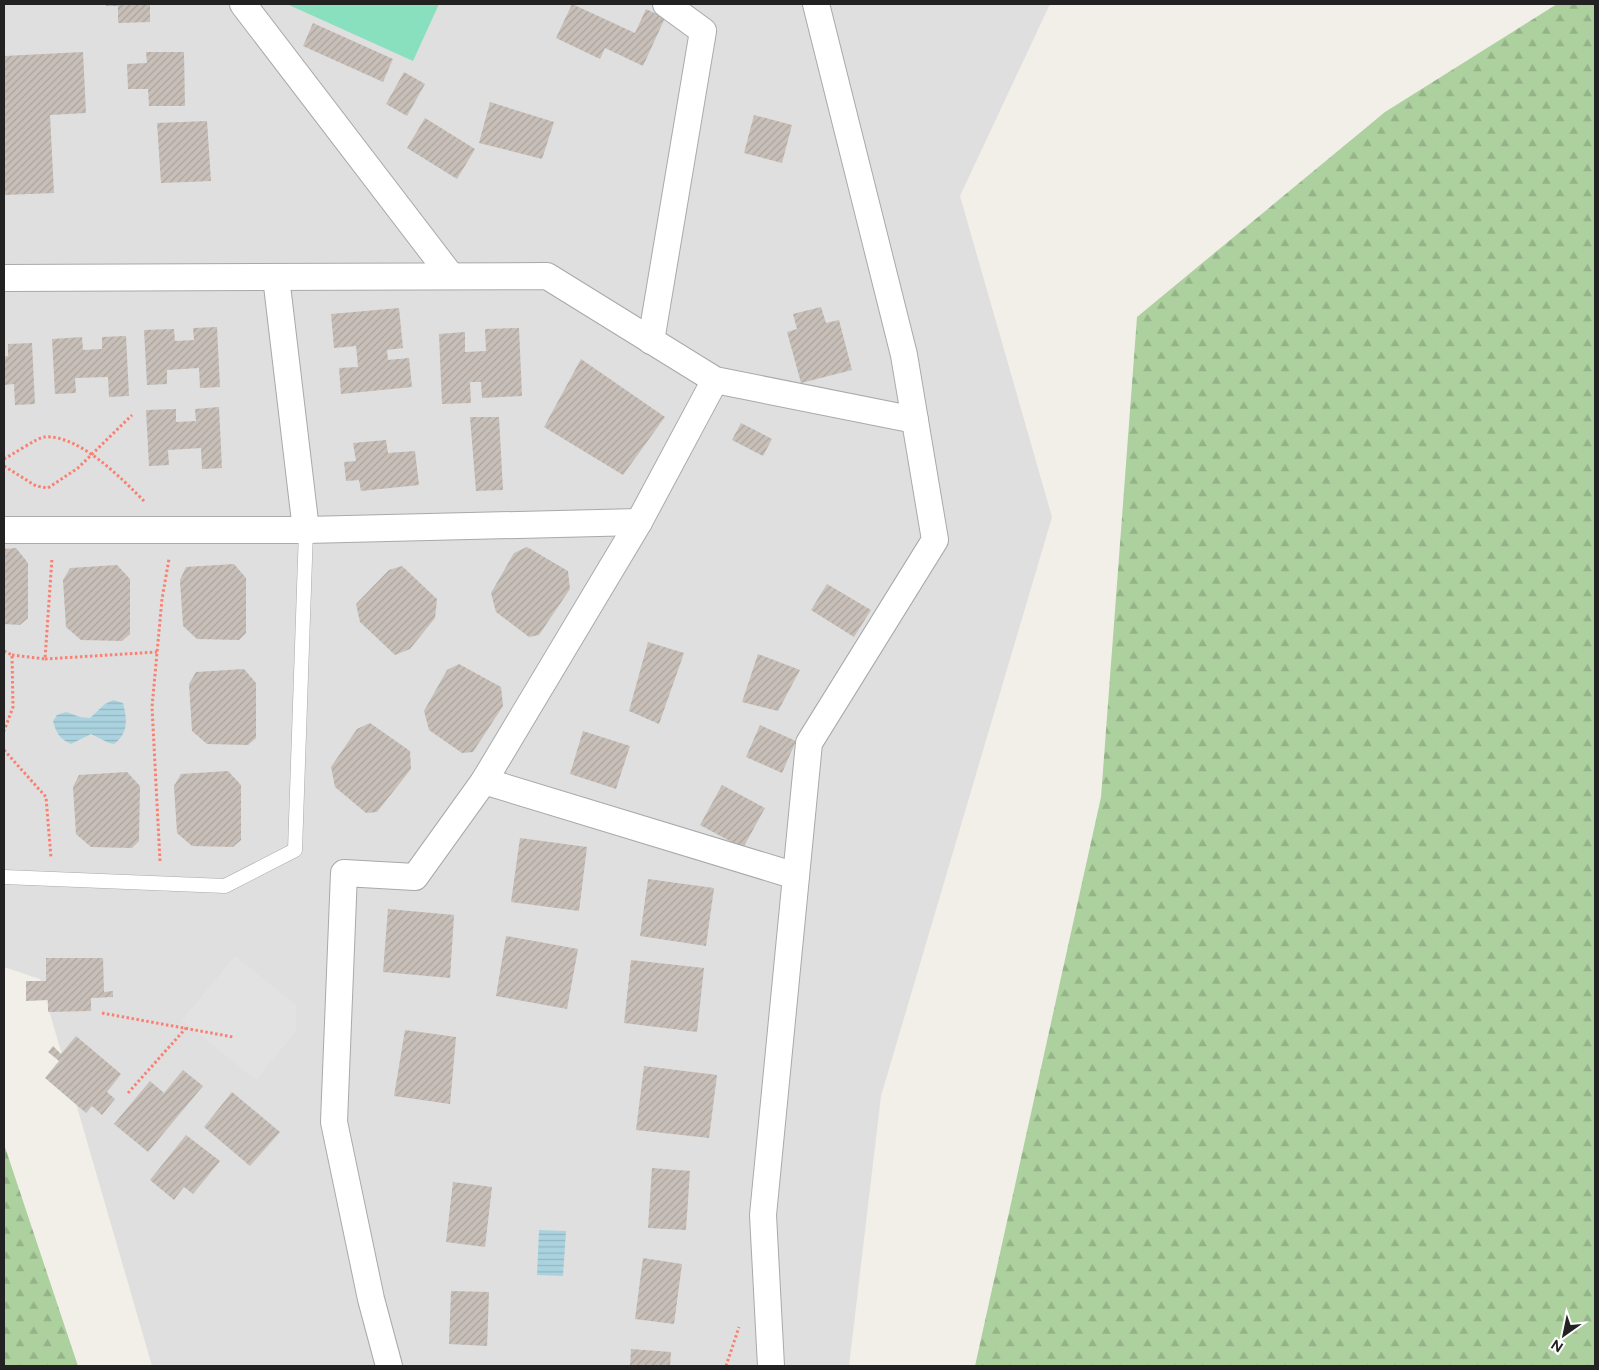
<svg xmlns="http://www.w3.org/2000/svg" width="1599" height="1370" font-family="Figtree,sans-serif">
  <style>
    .residential { fill: #e0dfdf }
    .forest { fill: url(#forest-firs) }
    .pitch { fill: #88e0be }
    .parking { fill: #e2e2e2 }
    .water { fill: url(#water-rules) }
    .building { fill: url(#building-hatch) }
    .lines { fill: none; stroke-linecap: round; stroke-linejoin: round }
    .lane-casing { stroke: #a9a9a9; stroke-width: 15 }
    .street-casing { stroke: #a9a9a9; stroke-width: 28 }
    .path { stroke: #fa8072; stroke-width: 3; stroke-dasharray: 2.5 2.5; stroke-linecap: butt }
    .lane { stroke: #fff; stroke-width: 14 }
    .street { stroke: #fff; stroke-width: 26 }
  </style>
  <defs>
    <pattern id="forest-firs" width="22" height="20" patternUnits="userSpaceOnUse" patternTransform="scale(1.25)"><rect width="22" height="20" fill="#add19e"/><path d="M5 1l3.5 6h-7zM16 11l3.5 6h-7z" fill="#95b388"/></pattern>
    <pattern id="water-rules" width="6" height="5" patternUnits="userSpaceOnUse" patternTransform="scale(1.25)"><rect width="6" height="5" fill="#aad3df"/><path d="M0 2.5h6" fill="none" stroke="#92b5bf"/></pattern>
    <pattern id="building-hatch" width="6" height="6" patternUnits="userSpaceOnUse" patternTransform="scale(1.25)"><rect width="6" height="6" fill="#c7bfb8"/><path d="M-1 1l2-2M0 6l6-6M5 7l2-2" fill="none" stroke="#aba49e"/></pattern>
  </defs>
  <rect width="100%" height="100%" fill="#f2efe9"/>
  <path class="residential" d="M4 4H1050L960 196 1052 517 881 1096 849 1366H152L40 979 4 967Z"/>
  <g class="forest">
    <path d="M1557 4H1595V1366H975L1101 797 1137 317 1385 112Z"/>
    <path d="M4 1144 78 1366H4Z"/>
  </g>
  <path class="pitch" d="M289 4H439L413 61 289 5Z"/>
  <path class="parking" d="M235 956 296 1005V1031L256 1080 182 1020Z"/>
  <g class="water">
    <path d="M113 700 123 703C127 719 129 733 114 744L109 743 91 734 71 744C60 739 56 733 53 721L57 715 66 712 80 717 90 718 105 704Z"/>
    <path d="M539 1230 566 1231 563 1276 537 1275Z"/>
  </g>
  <g class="building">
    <path d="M106 4H150V22L118 23V6H106Z"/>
    <path d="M572 4 635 33 646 9 665 18 643 66 605 48 600 59 556 38Z"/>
    <path d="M313 23 393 59 383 82 303 46Z"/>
    <path d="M83 52 86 113 50 115 54 193 5 195 4 56Z"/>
    <path d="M146 52H184L185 106H149L148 89H128L127 64 147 63Z"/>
    <path d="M404 72 425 84 407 116 386 104Z"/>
    <path d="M490 102 554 122 542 159 479 143Z"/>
    <path d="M754 115 792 125 782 163 744 153Z"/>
    <path d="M425 118 475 149 457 179 407 148Z"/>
    <path d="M207 121 211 181 161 183 157 123Z"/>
    <path d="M821 307 826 323 839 320 852 370 801 383 787 332 797 329 793 314Z"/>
    <path d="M399 308 403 348 387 350 388 360 409 358 412 387 341 394 339 368 358 367 356 346 334 348 331 314Z"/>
    <path d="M217 327 220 387 200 388 199 368 167 370V384L147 385 144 330 174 329 175 341 194 340 193 328Z"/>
    <path d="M519 328 522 396 482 398 481 382H470L471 403 442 404 439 334 465 332V352L486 351 485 329Z"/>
    <path d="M126 336 129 396 109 397 108 377 75 378 76 393 55 394 52 339 82 337 83 350 102 349V337Z"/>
    <path d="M32 343 35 404 15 405 14 384 4 385V357L8 356V344Z"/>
    <path d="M581 359 665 417 623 475 544 427Z"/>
    <path d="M219 407 222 468 202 469 201 448 168 450 169 465 149 466 146 410 176 409V422L196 421 195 409Z"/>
    <path d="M470 417H499L503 490 476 491Z"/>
    <path d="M741 423 772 439 763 456 732 440Z"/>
    <path d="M386 440 388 453 415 451 419 485 361 491 359 480 346 481 344 462 356 461 353 443Z"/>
    <path d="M527 547 568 571 570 589 539 635 529 637 496 612 491 593 514 553Z"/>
    <path d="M16 548 28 563V618L20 625 4 624V549Z"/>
    <path d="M234 564 246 578V633L239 640 197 639 183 626 180 580 186 567Z"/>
    <path d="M117 565 130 579V634L122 641 81 640 66 627 63 580 70 568Z"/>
    <path d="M402 566 437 599 435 618 410 649 395 655 360 622 356 604 389 570Z"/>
    <path d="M827 584 871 610 854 637 811 610Z"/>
    <path d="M648 642 684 653 659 724 629 711Z"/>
    <path d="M758 654 800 670 778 711 742 702Z"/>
    <path d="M459 664 501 687 503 706 473 752 462 753 429 730 424 711 447 670Z"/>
    <path d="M244 669 256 683V738L248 745 207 744 192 731 189 684 196 672Z"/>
    <path d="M370 723 410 751 411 769 377 812 366 813 335 787 331 767 357 729Z"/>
    <path d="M760 725 796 741 782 773 746 757Z"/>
    <path d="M583 731 630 746 616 789 570 774Z"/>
    <path d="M228 771 241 785V840L233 847 192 846 177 833 174 786 181 774Z"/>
    <path d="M127 772 140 786 139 841 132 848 91 847 76 834 73 787 79 775Z"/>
    <path d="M722 785 765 808 743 848 700 825Z"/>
    <path d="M520 838 587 847 579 911 511 902Z"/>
    <path d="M648 879 714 888 706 946 640 936Z"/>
    <path d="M388 909 454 915 450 978 383 972Z"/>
    <path d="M506 936 578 949 567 1009 496 996Z"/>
    <path d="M46 958H103L104 992 113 991V997L91 998V1011L48 1012V1000L26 1001V981H46Z"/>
    <path d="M631 960 704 968 697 1032 624 1023Z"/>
    <path d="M405 1030 456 1037 450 1104 394 1096Z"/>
    <path d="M76 1036 121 1074 107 1092 115 1099 102 1115 92 1106 86 1113 45 1078 59 1061 48 1052 53 1046 61 1054Z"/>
    <path d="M644 1066 717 1075 709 1138 636 1130Z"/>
    <path d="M183 1070 203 1086 148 1152 114 1124 150 1081 164 1093Z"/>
    <path d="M232 1092 280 1132 250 1166 204 1127Z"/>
    <path d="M186 1135 220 1161 193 1194 184 1187 174 1200 150 1180Z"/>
    <path d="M652 1168 690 1171 686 1230 648 1228Z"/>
    <path d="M453 1182 492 1187 485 1247 446 1242Z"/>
    <path d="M643 1258 682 1264 674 1324 635 1319Z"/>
    <path d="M451 1291 489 1292 487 1346 449 1344Z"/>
    <path d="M631 1349 671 1352 670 1366H630Z"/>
  </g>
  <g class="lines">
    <defs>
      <path id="lane" d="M4 877 225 886 295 850 306 530"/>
      <g id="street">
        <path d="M243 4 451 276"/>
        <path d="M276 277 306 530"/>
        <path d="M4 278 547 276 715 380 915 420"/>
        <path d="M651 341 703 31 666 4"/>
        <path d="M4 530H306L639 522"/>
        <path d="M484 781 796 876"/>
        <path d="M389 1366 371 1299 334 1122 344 873 415 877 484 781 639 522 715 380"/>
        <path d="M771 1366 763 1215 809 743 935 540 904 355 816 4"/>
      </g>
    </defs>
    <use href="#lane" class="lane-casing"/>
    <use href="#street" class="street-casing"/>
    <g class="path">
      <path d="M4 459C12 455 37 438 44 437 79 434 122 479 145 502"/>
      <path d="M4 466 36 486 48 488 78 468 132 415"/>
      <path d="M4 651 12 655 13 707 4 731"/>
      <path d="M12 655 45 659 52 558"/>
      <path d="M45 659 157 652"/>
      <path d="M4 750 46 797 51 858"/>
      <path d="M160 861 152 707 162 599 169 559"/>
      <path d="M102 1013 233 1037"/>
      <path d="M128 1093 186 1028"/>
      <path d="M726 1366 739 1327"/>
    </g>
    <use href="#lane" class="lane"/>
    <use href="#street" class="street"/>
  </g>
  <rect width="1599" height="1370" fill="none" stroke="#222222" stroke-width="10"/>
  <g transform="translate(1564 1335) rotate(213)" stroke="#ffffff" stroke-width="4" paint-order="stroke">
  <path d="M0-4L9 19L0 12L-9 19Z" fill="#222222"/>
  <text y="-8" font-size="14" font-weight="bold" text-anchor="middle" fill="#222222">N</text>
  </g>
</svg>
